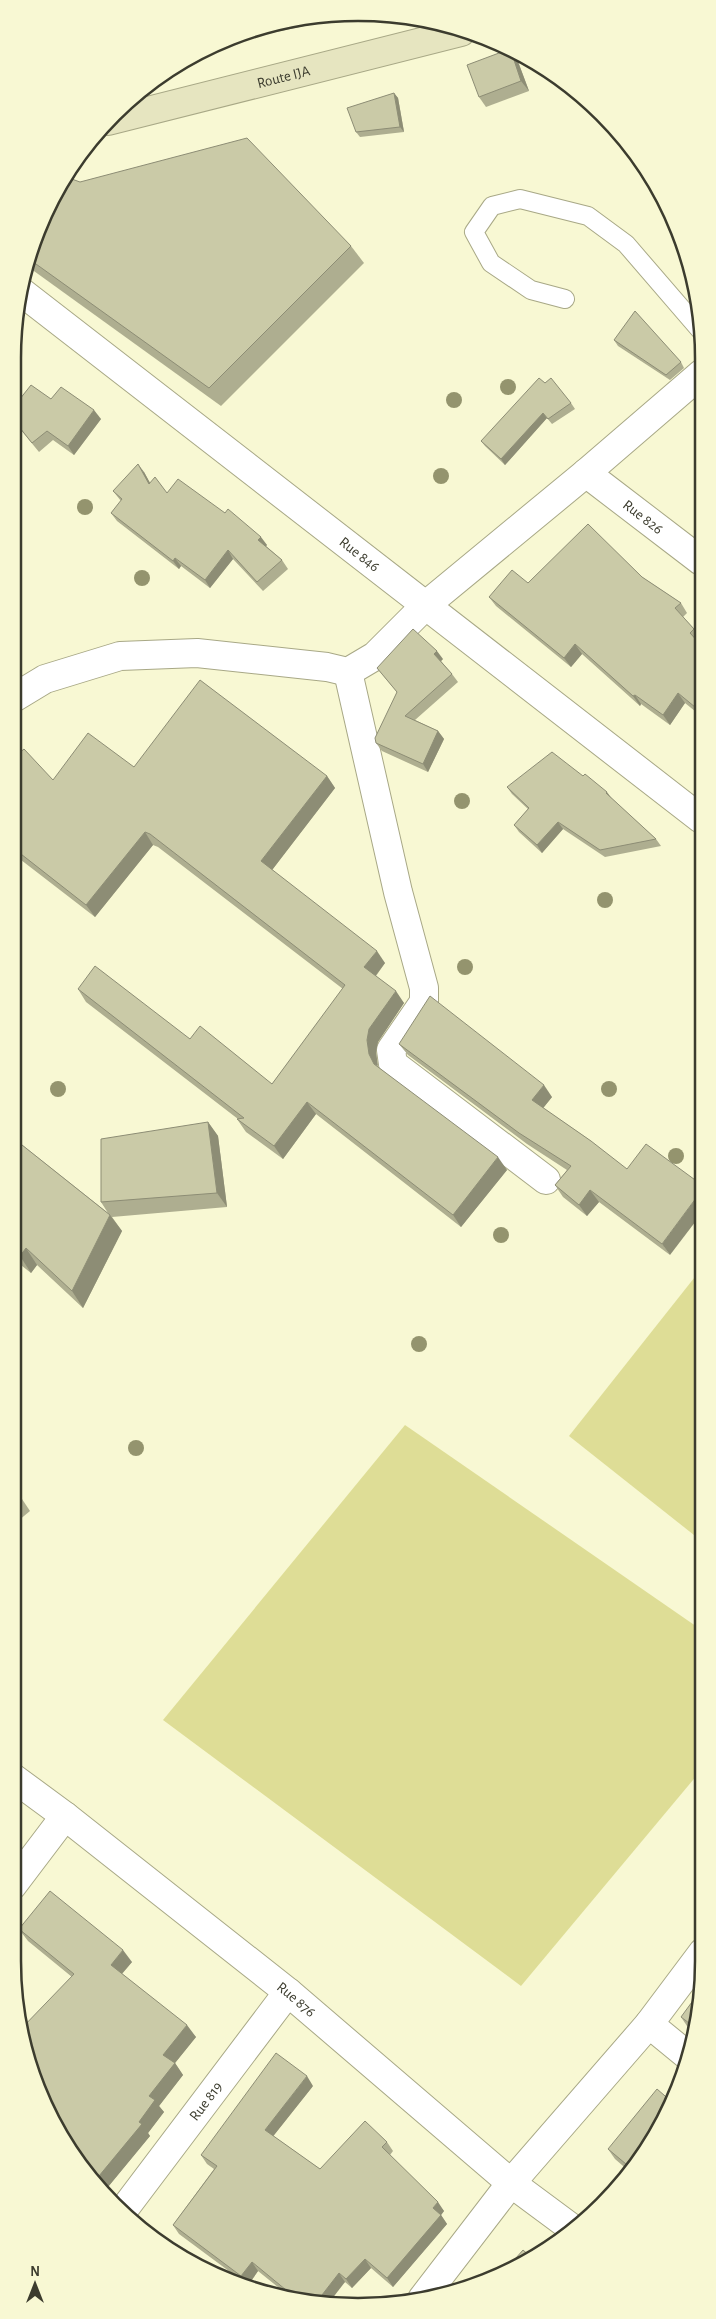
<svg xmlns="http://www.w3.org/2000/svg" width="716" height="2319" font-family="'Alegreya Sans',sans-serif">
  <style>
    .green { fill: #dedd96 }
    .lines { fill: none; stroke-linecap: round; stroke-linejoin: round }
    .lane-casing { stroke: #a8a886; stroke-width: 20 }
    .street-casing { stroke: #a8a886; stroke-width: 30 }
    .secondary-casing { stroke: #a8a886; stroke-width: 30 }
    .lane { stroke: #fff; stroke-width: 18 }
    .street { stroke: #fff; stroke-width: 28 }
    .secondary { stroke: #e6e5c0; stroke-width: 28 }
    .tree { fill: #94946e }
    .wall { fill: #aeae90 }
    .shaded-wall { fill: #8d8d75 }
    .building { fill: #cacaa7; stroke: #8d8d75 }
    .labels { text-anchor: middle; stroke-width: 5; stroke-linejoin: round; paint-order: stroke }
    .street-label { font-size: 15px; fill: #3c3c2e; stroke: #f8f8d3 }
    .rim { fill: none; stroke: #3c3c2e; stroke-width: 2.5 }
  </style>
  <rect width="100%" height="100%" fill="#f8f8d3"/>
  <g class="green">
    <path d="M702 1268 703 1534 699 1539 569 1436Z"/>
    <path d="M405 1425 703 1631V1768L521 1986 163 1720Z"/>
  </g>
  <g class="lines">
    <defs>
      <path id="lane" d="M565 299 531 290 491 263 474 232 492 206 520 199 588 216 626 244 701 331"/>
      <g id="street">
        <path id="s1" d="M19 290 701 819"/>
        <path id="s2" d="M586 473 701 561"/>
        <path d="M348 672 398 892 424 988V1002L391 1050 393 1064 546 1180"/>
        <path d="M12 699 45 679 120 656 197 653 327 667 348 672 375 656 426 605 586 473 701 374"/>
        <path id="s3" d="M12 1777 65 1816 288 1992 511 2183 573 2229"/>
        <path d="M12 1886 65 1816"/>
        <path d="M649 2024 688 2056"/>
        <path id="s4" d="M122 2212 288 1992"/>
        <path d="M422 2299 511 2183 649 2024 703 1952"/>
      </g>
      <g id="secondary">
        <path id="s5" d="M108 121 461 32"/>
      </g>
    </defs>
    <use href="#lane" class="lane-casing"/>
    <use href="#street" class="street-casing"/>
    <use href="#secondary" class="secondary-casing"/>
    <use href="#lane" class="lane"/>
    <use href="#street" class="street"/>
    <use href="#secondary" class="secondary"/>
  </g>
  <g class="tree">
    <circle cx="508" cy="387" r="8"/>
    <circle cx="454" cy="400" r="8"/>
    <circle cx="441" cy="476" r="8"/>
    <circle cx="85" cy="507" r="8"/>
    <circle cx="142" cy="578" r="8"/>
    <circle cx="462" cy="801" r="8"/>
    <circle cx="605" cy="900" r="8"/>
    <circle cx="465" cy="967" r="8"/>
    <circle cx="58" cy="1089" r="8"/>
    <circle cx="609" cy="1089" r="8"/>
    <circle cx="676" cy="1156" r="8"/>
    <circle cx="501" cy="1235" r="8"/>
    <circle cx="419" cy="1344" r="8"/>
    <circle cx="136" cy="1448" r="8"/>
  </g>
  <g class="wall">
    <path d="M358 12 367 13 251 37 248 32 291 19Z"/>
    <path d="M507 50 512 52 517 59 529 91 486 107 479 97Z"/>
    <path d="M394 93 398 98 404 132 360 137 356 132Z"/>
    <path d="M80 182 351 246 364 263 221 406 27 266 39 226Z"/>
    <path d="M614 340 681 362 684 368 670 380 618 346Z"/>
    <path d="M51 399 101 419 74 455 53 440 39 452 12 419V409Z"/>
    <path d="M571 403 575 409 552 424 547 418 505 465 485 446 481 441Z"/>
    <path d="M144 472 150 483 167 493 267 545 266 546 282 560 288 569 263 591 233 559 210 588 181 566 179 569 117 521 111 513 121 501 113 491Z"/>
    <path d="M642 577 681 603 687 613 683 617 694 629 701 639 698 641 701 645V716L685 703 670 725 641 704 640 706 582 654 571 667 496 606 489 597 528 583Z"/>
    <path d="M443 659 441 661 452 674 458 682 415 720 438 731 444 739 428 772 382 751 376 743 397 692 377 668Z"/>
    <path d="M12 759 53 780 134 767 327 776 335 788 272 870 385 963 376 976 404 1003 378 1042 376 1052 377 1066 507 1170 461 1227 316 1114 283 1159 246 1132 237 1119H238L86 1002 78 989 190 1039 272 1084 343 989 158 847 153 845 95 917 12 853Z"/>
    <path d="M507 787 612 799 656 839 661 846 605 857 563 829 542 853 519 832 514 825 528 809 512 794Z"/>
    <path d="M399 1044 552 1097 543 1108 591 1141 670 1255 599 1202 587 1216 563 1197 555 1185 567 1170 527 1144 408 1055Z"/>
    <path d="M208 1122 218 1136 227 1207 112 1217 122 1231 83 1308 37 1265 31 1273 12 1258V1137L108 1213 101 1202Z"/>
    <path d="M12 1490 20 1496 30 1511 12 1526Z"/>
    <path d="M19 1929 132 1962 122 1974 196 2037 175 2063 183 2075 159 2106 164 2112 148 2133 150 2136 103 2193 72 1977 28 1941Z"/>
    <path d="M681 2017 697 2029 695 2034 689 2029Z"/>
    <path d="M313 2086 273 2136 320 2169 387 2142 393 2151 390 2155 444 2211 441 2215 447 2224 393 2287 371 2268 352 2288 345 2282 313 2304 289 2296 258 2271 249 2284 245 2283 179 2234 173 2225 214 2169 207 2164 201 2155Z"/>
    <path d="M608 2149 645 2153 630 2172 615 2159Z"/>
  </g>
  <g class="shaded-wall">
    <path d="M511 51 517 59 529 91 521 81Z"/>
    <path d="M394 93 398 98 404 132 400 127Z"/>
    <path d="M12 396 16 401 12 405Z"/>
    <path d="M94 410 101 419 74 455 68 446Z"/>
    <path d="M543 413 547 418 505 465 501 459Z"/>
    <path d="M138 464 144 472 155 492 149 484Z"/>
    <path d="M261 537 267 545 264 548 258 540Z"/>
    <path d="M228 550 233 559 210 588 205 580Z"/>
    <path d="M175 558 181 566 179 569 173 561Z"/>
    <path d="M575 644 582 654 571 667 564 658Z"/>
    <path d="M437 651 443 659 440 662 434 654Z"/>
    <path d="M678 693 685 703 670 725 663 715Z"/>
    <path d="M635 695 641 704 640 706 633 696Z"/>
    <path d="M438 731 444 739 428 772 423 764Z"/>
    <path d="M327 776 335 788 269 874 261 861Z"/>
    <path d="M607 792 612 799 611 801 606 793Z"/>
    <path d="M558 822 563 829 542 853 537 845Z"/>
    <path d="M145 832 153 845 95 917 86 905Z"/>
    <path d="M377 951 385 963 373 979 364 967Z"/>
    <path d="M396 991 404 1003 378 1042 376 1052 378 1066 374 1064 369 1054 367 1040 369 1029Z"/>
    <path d="M544 1085 552 1097 540 1112 532 1100Z"/>
    <path d="M307 1102 316 1114 283 1159 274 1146Z"/>
    <path d="M208 1122 218 1136 227 1207 217 1193Z"/>
    <path d="M498 1157 507 1170 461 1227 453 1215Z"/>
    <path d="M590 1190 599 1202 587 1216 579 1205Z"/>
    <path d="M702 1190V1213L670 1255 662 1244Z"/>
    <path d="M110 1215 122 1231 83 1308 72 1291Z"/>
    <path d="M26 1248 37 1265 31 1273 20 1256Z"/>
    <path d="M123 1950 132 1962 119 1977 111 1965Z"/>
    <path d="M187 2025 196 2037 175 2063 183 2075 159 2106 164 2112 148 2133 150 2136 103 2193 98 2189 94 2182 139 2122 149 2096 163 2055Z"/>
    <path d="M307 2076 313 2086 271 2139 265 2130Z"/>
    <path d="M438 2202 444 2211 441 2215 447 2224 393 2287 387 2278 433 2208Z"/>
    <path d="M365 2259 371 2268 352 2288 346 2279Z"/>
    <path d="M252 2262 258 2271 249 2284 247 2283 241 2276Z"/>
    <path d="M339 2273 345 2282 328 2304H315Z"/>
  </g>
  <g class="building">
    <path d="M507 50 511 51 521 81 479 97 467 65Z"/>
    <path d="M394 93 400 127 356 132 347 108Z"/>
    <path d="M247 138 351 246 209 388 29 259 39 226 64 180 69 178 80 182Z"/>
    <path d="M635 311 681 362 666 375 614 340Z"/>
    <path d="M539 378 545 383 551 378 571 403 548 419 543 413 501 459 481 441Z"/>
    <path d="M31 385 51 399 61 387 94 410 68 446 47 431 32 443 12 418V409Z"/>
    <path d="M138 464 149 484 155 477 167 493 178 479 225 513 228 509 261 537 258 540 282 560 257 582 228 550 205 580 175 558 173 561 111 513 122 499 113 491Z"/>
    <path d="M588 524 642 577 681 603 675 608 694 629 690 633 701 645V712L678 693 663 715 635 695 633 696 575 644 564 658 489 597 512 570 528 583Z"/>
    <path d="M413 629 437 651 434 654 452 674 405 716 438 731 423 764 376 743 375 738 397 692 377 668Z"/>
    <path d="M200 680 327 776 261 861 377 951 364 967 396 991 369 1029 367 1040 369 1054 374 1064 498 1157 453 1215 307 1102 274 1146 237 1119 244 1118 78 989 95 966 190 1039 200 1026 272 1084 345 985 150 834 145 832 86 905 12 847V759L24 749 53 780 88 733 134 767Z"/>
    <path d="M552 752 583 776 585 774 607 792 606 793 656 839 600 850 558 822 537 845 514 825 529 808 507 787Z"/>
    <path d="M430 996 544 1085 532 1100 591 1141 627 1169 646 1144 702 1185V1190L662 1244 590 1190 579 1205 555 1185 571 1166 519 1133 399 1044Z"/>
    <path d="M208 1122 217 1193 101 1202V1139Z"/>
    <path d="M12 1137 110 1215 72 1291 26 1248 20 1256 12 1250Z"/>
    <path d="M12 1490 20 1496 12 1503Z"/>
    <path d="M50 1891 123 1950 111 1965 187 2025 163 2055 175 2063 149 2096 155 2100 139 2122 142 2124 94 2182 39 2093 20 2030 74 1974 19 1929Z"/>
    <path d="M700 1991 697 2029 681 2017Z"/>
    <path d="M276 2053 307 2076 265 2130 320 2169 365 2121 387 2142 382 2147 438 2202 433 2208 441 2215 387 2278 365 2259 346 2279 339 2273 315 2304 297 2299 252 2262 241 2276 173 2225 217 2166 201 2155Z"/>
    <path d="M657 2089 672 2102 645 2153 632 2169 608 2149Z"/>
    <path d="M523 2250 531 2257 508 2267Z"/>
  </g>
  <g class="labels">
    <g class="street-label">
      <text dy="5" stroke="none"><textPath href="#s5" startOffset="181">Route IJA</textPath></text>
      <text dy="5" stroke="none"><textPath href="#s2" startOffset="72">Rue 826</textPath></text>
      <text dy="5" stroke="none"><textPath href="#s1" startOffset="431">Rue 846</textPath></text>
      <text dy="5" stroke="none"><textPath href="#s3" startOffset="361">Rue 876</textPath></text>
      <text dy="5" stroke="none"><textPath href="#s4" startOffset="139">Rue 819</textPath></text>
    </g>
  </g>
  <path d="M0 0H716V2319H0ZM358 21H358A337 337 0 0 1 695 358V1961A337 337 0 0 1 358 2298H358A337 337 0 0 1 21 1961V358A337 337 0 0 1 358 21Z" fill="#f8f8d3" fill-rule="evenodd"/>
  <path class="rim" d="M358 21H358A337 337 0 0 1 695 358V1961A337 337 0 0 1 358 2298H358A337 337 0 0 1 21 1961V358A337 337 0 0 1 358 21Z"/>
  <g transform="translate(35 2284)" stroke="#f8f8d3" stroke-width="4" paint-order="stroke">
  <path d="M0-4L9 19L0 12L-9 19Z" fill="#3c3c2e"/>
  <text y="-8" font-size="14" font-weight="bold" text-anchor="middle" fill="#3c3c2e">N</text>
  </g>
</svg>
